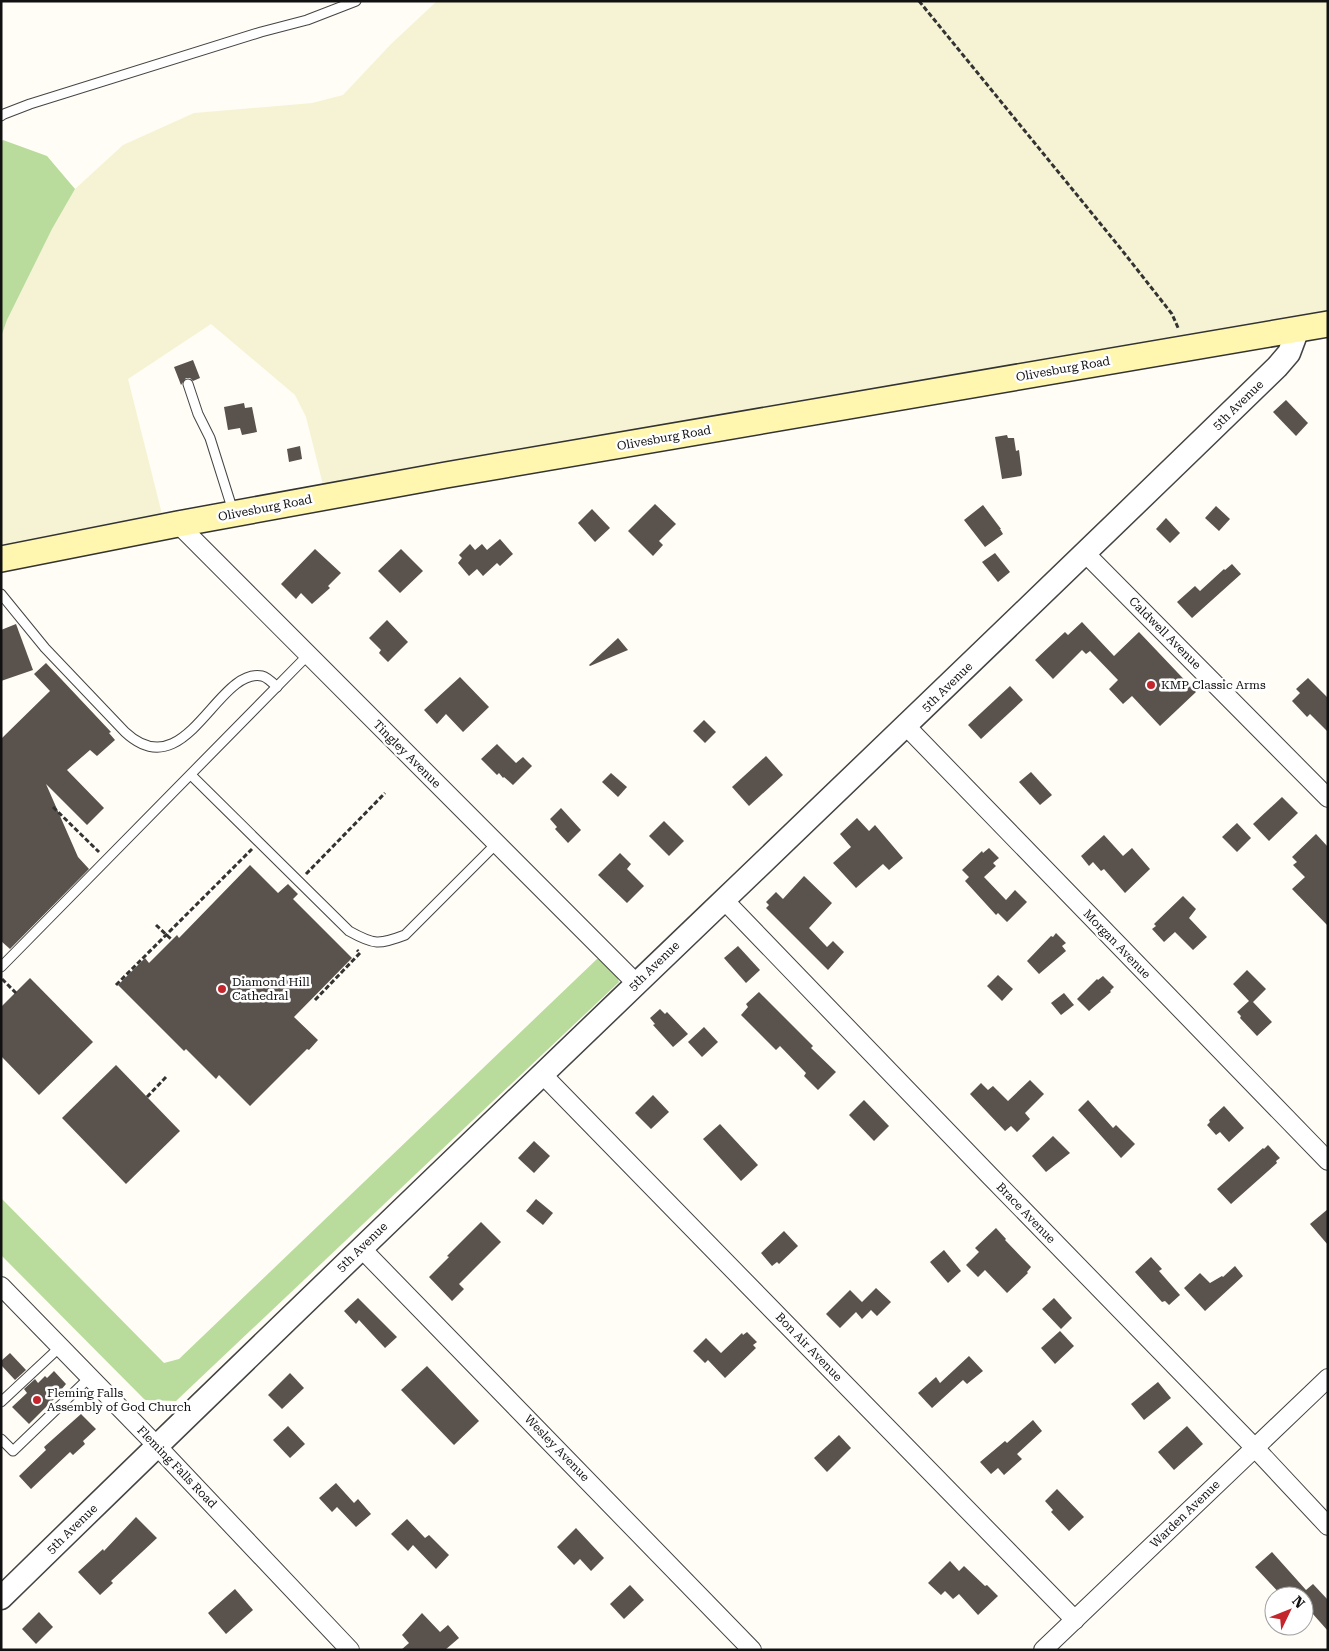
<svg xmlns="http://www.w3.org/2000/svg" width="1329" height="1651" font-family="'Roboto Serif',serif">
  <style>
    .farmland { fill: #f6f3d4 }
    .forest { fill: #b9dc9c }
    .building { fill: #5a524d }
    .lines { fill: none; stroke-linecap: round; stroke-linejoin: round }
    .service-casing { stroke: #444; stroke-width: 11 }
    .minor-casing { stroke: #444; stroke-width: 20 }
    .tertiary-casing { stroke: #444; stroke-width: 25 }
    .secondary-casing { stroke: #333; stroke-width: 28 }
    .path { stroke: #333; stroke-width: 3; stroke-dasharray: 5 2.5; stroke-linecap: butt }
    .service { stroke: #fff; stroke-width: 9 }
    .minor { stroke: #fff; stroke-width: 18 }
    .tertiary { stroke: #fff; stroke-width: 22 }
    .secondary { stroke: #fff6b0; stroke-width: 25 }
    .poi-dot { fill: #c4262e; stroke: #fff; stroke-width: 2 }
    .labels { text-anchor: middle; stroke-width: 5; stroke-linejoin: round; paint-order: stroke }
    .street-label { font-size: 12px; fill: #111; stroke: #fff }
    .poi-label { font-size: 12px; fill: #111; stroke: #fff; text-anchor: start }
  </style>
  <rect width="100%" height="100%" fill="#fffdf5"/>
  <path class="farmland" d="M437 1H1328V315L324 489 306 417 295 395 211 324 128 379 163 518 2 550 1 337 7 320 52 229 75 189 123 145 194 113 312 103 343 95 391 44Z"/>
  <g class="forest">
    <path d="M3 140 47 156 75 189 52 229 7 320 1 337V142Z"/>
    <path d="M597 959C608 960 617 973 619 982L176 1401 145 1400 1 1255V1198L164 1363 179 1359Z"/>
  </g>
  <g class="building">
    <path d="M193 360 200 378 193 381 190 378H186L181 385 174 367Z"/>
    <path d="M1286 400 1308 423 1296 436 1273 412Z"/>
    <path d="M244 403 245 408 252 407 257 432 242 435 240 428 228 430 224 407Z"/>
    <path d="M1007 435 1008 438H1014L1016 451 1019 450 1022 474 1021 476 1002 479 995 437Z"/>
    <path d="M300 446 302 459 289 462 287 449Z"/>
    <path d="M655 504 676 524 659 541 663 545 653 556 628 531Z"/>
    <path d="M983 505 1001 529H1000L1003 534 985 547 964 520Z"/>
    <path d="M1216 506 1230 519 1219 531 1205 518Z"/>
    <path d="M592 509 610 528 595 542 578 523Z"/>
    <path d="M1166 518 1180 533 1170 543 1156 529Z"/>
    <path d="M500 539 513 554 500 566 497 563 483 576 477 569 469 576 458 563 462 558 459 555 470 544 475 550 482 544 487 550Z"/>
    <path d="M315 549 341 573 328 586 330 588 312 604 301 593 296 599 281 584Z"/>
    <path d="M401 549 423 571 400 593 378 571Z"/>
    <path d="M995 553 1010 572 998 582 982 562Z"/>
    <path d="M1232 564 1241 574 1192 618 1177 602 1195 586 1200 591 1224 569 1225 570Z"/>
    <path d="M387 620 408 642 388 662 379 653 381 650 369 638Z"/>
    <path d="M1082 622 1114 656 1139 632 1196 692 1160 726 1132 696 1123 704 1109 689 1118 680 1090 651 1086 654 1082 650 1053 679 1035 660 1065 632 1068 635Z"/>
    <path d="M16 624 33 670 1 681V630Z"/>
    <path d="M618 638 628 650 590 666 589 665Z"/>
    <path d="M46 663 111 732 109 733 115 740 97 756 90 750 67 770 104 808 87 825 46 784 78 857 89 869 10 949 1 941V739L50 691 34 674Z"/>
    <path d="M460 677 489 707 463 732 446 714 437 724 424 710Z"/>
    <path d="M1308 678 1328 698V732L1310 714 1307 717 1292 701 1300 693 1296 689Z"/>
    <path d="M1010 686 1023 700 981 739 968 725Z"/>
    <path d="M704 720 716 732 705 743 693 731Z"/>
    <path d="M497 744 516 763 523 757 532 766 513 785 504 777 503 778 499 773 497 775 481 759Z"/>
    <path d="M766 756 783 775 749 806 732 787Z"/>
    <path d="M1031 772 1052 795 1040 805 1019 782Z"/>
    <path d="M611 773 627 787 618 797 602 782Z"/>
    <path d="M1282 797 1298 813 1269 841 1253 824Z"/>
    <path d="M561 808 581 830 568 843 555 829 557 827 550 819Z"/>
    <path d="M857 818 869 831 875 825 903 858 889 870 883 864 856 888 833 863 851 847 840 834Z"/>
    <path d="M664 821 684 841 669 856 649 836Z"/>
    <path d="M1237 823 1251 838 1237 852 1222 837Z"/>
    <path d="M1316 834 1328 847V926L1292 889 1305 877 1293 865 1297 862 1292 857Z"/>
    <path d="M1104 835 1123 856 1132 848 1150 869 1125 893 1104 869 1101 871 1093 862 1089 866 1081 856Z"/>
    <path d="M989 848 999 858 993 863 996 866 984 877 1006 900 1015 890 1027 902 1007 922 998 913 996 915 965 881 969 877 962 870 982 851 983 853Z"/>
    <path d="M620 853 631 864 627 869 644 886 627 903 598 875Z"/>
    <path d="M250 865 278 893 288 884 298 894 293 899 352 958 294 1017 318 1040 309 1050 307 1049 250 1106 219 1075 216 1079 186 1049 184 1051 118 985 145 958 149 963 177 935 179 938Z"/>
    <path d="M804 876 832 903 809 928 827 947 833 941 844 952 828 970 766 908 769 905 766 902 776 892 783 899Z"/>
    <path d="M1183 896 1196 909 1189 918 1207 937 1193 950 1175 932 1164 942 1152 929 1156 926 1154 924Z"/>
    <path d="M1056 933 1066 943 1062 946 1066 951 1039 974 1027 961 1051 936 1053 937Z"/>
    <path d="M738 946 760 970 746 983 724 958Z"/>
    <path d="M1247 970 1266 989 1253 1002 1272 1022 1257 1036 1240 1018 1241 1016 1237 1012 1249 1001 1233 984Z"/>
    <path d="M998 975 1013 989 1002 1001 987 986Z"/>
    <path d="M1103 976 1114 987 1110 991 1111 992 1089 1011 1077 999 1097 979 1098 980Z"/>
    <path d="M30 978 93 1042 39 1095 1 1056V1007Z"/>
    <path d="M759 992 813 1046 811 1048 836 1072 818 1090 804 1076 806 1073 780 1046 776 1050 741 1015 748 1007 746 1004Z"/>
    <path d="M1064 993 1074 1005 1061 1015 1051 1003Z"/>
    <path d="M660 1009 665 1014 667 1012 688 1034 673 1047 653 1025 655 1024 650 1018Z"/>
    <path d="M704 1027 718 1042 702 1057 688 1042Z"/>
    <path d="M116 1065 180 1131 126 1184 62 1118Z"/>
    <path d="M1030 1080 1044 1094 1025 1113 1030 1119 1017 1132 1011 1126 1005 1131 970 1094 981 1083 988 1090 993 1086 1008 1101Z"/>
    <path d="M653 1095 669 1112 651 1129 635 1113Z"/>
    <path d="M864 1100 889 1126 874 1141 849 1115Z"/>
    <path d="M1088 1100 1113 1128 1116 1125 1135 1144 1121 1158 1078 1110Z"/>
    <path d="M1224 1106 1244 1128 1229 1142 1220 1132 1216 1135 1207 1125 1210 1122 1209 1120Z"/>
    <path d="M720 1124 758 1165 741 1181 703 1139Z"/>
    <path d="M1053 1136 1070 1153 1046 1172 1032 1156Z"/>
    <path d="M534 1141 550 1156 534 1173 518 1158Z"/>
    <path d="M1268 1145 1280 1158 1276 1161 1277 1163 1231 1204 1217 1189 1263 1148 1264 1149Z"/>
    <path d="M536 1199 553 1213 543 1225 526 1211Z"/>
    <path d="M1328 1209V1245L1310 1224Z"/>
    <path d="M481 1222 501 1242 459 1284 464 1289 452 1301 429 1277 449 1257 447 1256Z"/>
    <path d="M996 1228 1006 1239 1005 1240 1031 1267 1027 1272 1028 1273 1007 1293 985 1270 978 1277 966 1265 979 1252 975 1248Z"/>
    <path d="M784 1231 798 1246 779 1264 777 1262 772 1266 761 1253Z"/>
    <path d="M944 1250 961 1271 948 1283 930 1262Z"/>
    <path d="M1151 1257 1162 1269 1159 1271 1180 1295 1169 1305 1165 1301 1162 1302 1135 1272Z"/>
    <path d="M1235 1266 1243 1276 1205 1311 1184 1288 1200 1273 1210 1283 1222 1276 1223 1277Z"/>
    <path d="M876 1288 891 1302 877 1316 871 1310 862 1319 856 1312 840 1328 826 1314 850 1290 862 1302Z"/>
    <path d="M358 1298 397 1337 385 1348 359 1320 356 1324 344 1311Z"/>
    <path d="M1054 1298 1072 1318 1061 1329 1042 1309Z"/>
    <path d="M1060 1331 1074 1346 1055 1364 1041 1348Z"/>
    <path d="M747 1332 757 1342 753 1345 756 1348 725 1378 708 1360 705 1363 693 1351 706 1338 721 1353 742 1333 743 1335Z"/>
    <path d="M10 1353 26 1370 15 1380 1 1365V1361Z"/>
    <path d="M969 1356 983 1371 967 1384 963 1380 932 1408 918 1393 936 1377 940 1383Z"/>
    <path d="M427 1366 479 1421 454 1445 401 1390Z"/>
    <path d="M54 1371 66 1384 60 1391 61 1392 29 1424 12 1407 27 1393 24 1389 35 1379 38 1383 45 1376 47 1378Z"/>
    <path d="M290 1373 304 1388 282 1409 268 1395Z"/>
    <path d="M1158 1382 1171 1398 1144 1420 1131 1404Z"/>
    <path d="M81 1414 96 1429 83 1441 85 1444 73 1455 70 1452 31 1489 19 1476 46 1450 44 1447Z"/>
    <path d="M1033 1420 1042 1431 1017 1454 1022 1459 1004 1475 998 1468 991 1474 980 1462 1005 1441 1007 1443Z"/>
    <path d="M288 1426 305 1444 290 1458 273 1440Z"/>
    <path d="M1187 1426 1203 1444 1174 1470 1158 1452Z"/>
    <path d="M839 1435 851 1448 827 1472 814 1458Z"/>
    <path d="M336 1483 354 1503 358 1499 371 1514 356 1527 337 1507 332 1512 319 1498Z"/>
    <path d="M1057 1489 1084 1517 1069 1531 1051 1512 1053 1510 1045 1501Z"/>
    <path d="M136 1517 157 1538 111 1581 113 1583 100 1595 78 1572 103 1549 104 1551Z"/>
    <path d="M407 1519 425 1538 429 1535 449 1555 436 1569 413 1545 408 1551 391 1534Z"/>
    <path d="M576 1528 604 1558 591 1571 580 1559 574 1565 557 1547Z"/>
    <path d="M1272 1552 1306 1590 1313 1584 1328 1600V1631L1304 1604V1596H1282L1255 1567Z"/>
    <path d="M950 1561 959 1571 964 1566 985 1586 987 1585 998 1596 978 1615 959 1594 953 1599 945 1591 941 1595 928 1583Z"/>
    <path d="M630 1585 644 1600 624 1619 610 1604Z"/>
    <path d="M235 1589 253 1610 226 1634 208 1613Z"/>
    <path d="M39 1612 53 1627 36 1644 22 1629Z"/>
    <path d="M422 1613 440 1632 448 1625 459 1638 445 1650H401L409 1643 402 1635Z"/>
  </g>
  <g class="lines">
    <defs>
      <g id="service">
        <path d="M1 116 4 114 30 104 261 32 307 20 356 1"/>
        <path d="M188 384 198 414 210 438 233 511"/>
        <path d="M1 594 45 648 125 732C186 789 217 667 262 676 267 677 273 683 277 687"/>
        <path d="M191 775 349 931C374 945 379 945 405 935L497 843"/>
        <path d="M1 967 308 655"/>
        <path d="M1 1402 60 1347"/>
        <path d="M1 1439 13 1451 90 1377"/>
      </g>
      <g id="minor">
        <path d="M178 524 636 983"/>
        <path d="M1085 553 1328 798"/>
        <path d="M906 726 1328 1161"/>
        <path d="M724 900 990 1176 1255 1448 1328 1526"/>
        <path d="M542 1074 1075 1620"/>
        <path d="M361 1248 752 1650"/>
        <path d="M1 1286 157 1446 350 1650"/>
        <path d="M1043 1650 1328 1378"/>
      </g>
      <path id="tertiary" d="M1 1598C423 1185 853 779 1277 367L1289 353 1298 329"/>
      <path id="secondary" d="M1 559 178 524 446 475 1328 324"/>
    </defs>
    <use href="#service" class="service-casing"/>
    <use href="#minor" class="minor-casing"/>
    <use href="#tertiary" class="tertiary-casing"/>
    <use href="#secondary" class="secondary-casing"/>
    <g class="path">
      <path d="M919 1 1121 249 1172 314 1179 330"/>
      <path d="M53 807 99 852"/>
      <path d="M306 874 385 793"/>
      <path d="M156 925 172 940"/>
      <path d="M2 979 16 993"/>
      <path d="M116 985 252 849"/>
      <path d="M315 1000 360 953 357 950"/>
      <path d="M147 1097 167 1076"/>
    </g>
    <use href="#service" class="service"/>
    <use href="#minor" class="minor"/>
    <use href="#tertiary" class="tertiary"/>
    <use href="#secondary" class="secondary"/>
  </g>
  <g class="poi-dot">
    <circle cx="1151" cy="685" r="5"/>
    <circle cx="222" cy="989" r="5"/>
    <circle cx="37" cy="1400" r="5"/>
  </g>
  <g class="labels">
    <g class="street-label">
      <text transform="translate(1063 369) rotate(-10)" y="4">Olivesburg Road</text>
      <text transform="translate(1238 405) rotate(-44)" y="4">5th Avenue</text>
      <text transform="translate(664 438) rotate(-10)" y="4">Olivesburg Road</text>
      <text transform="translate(265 508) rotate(-11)" y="4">Olivesburg Road</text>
      <text transform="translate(1165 633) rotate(45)" y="4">Caldwell Avenue</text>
      <text transform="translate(947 687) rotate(-44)" y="4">5th Avenue</text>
      <text transform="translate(407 754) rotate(45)" y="4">Tingley Avenue</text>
      <text transform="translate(1117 944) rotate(46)" y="4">Morgan Avenue</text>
      <text transform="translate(654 966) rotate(-44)" y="4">5th Avenue</text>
      <text transform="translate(1026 1213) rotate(46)" y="4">Brace Avenue</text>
      <text transform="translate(362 1247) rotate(-44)" y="4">5th Avenue</text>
      <text transform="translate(809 1347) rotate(46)" y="4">Bon Air Avenue</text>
      <text transform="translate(557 1448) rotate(46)" y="4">Wesley Avenue</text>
      <text transform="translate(177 1467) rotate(46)" y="4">Fleming Falls Road</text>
      <text transform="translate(1185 1514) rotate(-44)" y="4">Warden Avenue</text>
      <text transform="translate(72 1529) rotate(-44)" y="4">5th Avenue</text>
    </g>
    <g class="poi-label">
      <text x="1161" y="689">KMP Classic Arms</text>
      <text x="232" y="986">Diamond Hill<tspan x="232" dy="14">Cathedral</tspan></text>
      <text x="47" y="1397">Fleming Falls<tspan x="47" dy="14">Assembly of God Church</tspan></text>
    </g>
  </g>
  <rect width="1329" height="1651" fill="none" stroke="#111111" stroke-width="5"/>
  <g transform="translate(1289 1611) rotate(47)"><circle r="24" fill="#ffffff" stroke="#a0a0a0"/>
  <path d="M0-4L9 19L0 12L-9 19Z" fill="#c4262e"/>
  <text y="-8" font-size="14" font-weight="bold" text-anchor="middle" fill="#111111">N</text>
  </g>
</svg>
